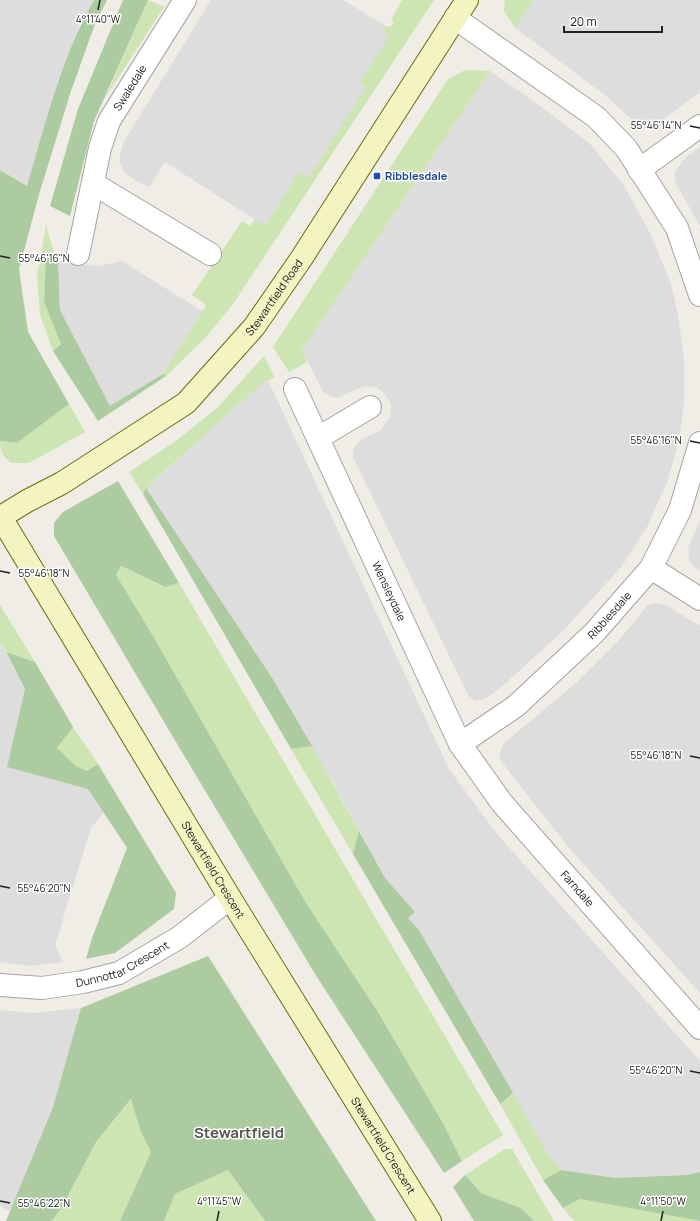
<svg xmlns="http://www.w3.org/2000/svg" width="700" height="1221" font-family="Manrope,sans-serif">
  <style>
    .residential { fill: #dedddd }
    .grass { fill: #cce5b2 }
    .forest { fill: #adcba0 }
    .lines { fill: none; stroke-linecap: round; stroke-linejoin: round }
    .street-casing { stroke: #a4a4a4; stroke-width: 24 }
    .secondary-casing { stroke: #666f0f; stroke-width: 24 }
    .street { stroke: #fff; stroke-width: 22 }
    .secondary { stroke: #f3f4c1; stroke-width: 22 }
    .ticks { fill: none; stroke: #202020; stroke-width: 1.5 }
    .transit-dot { fill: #1a4fb4; stroke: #fff; stroke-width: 1.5 }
    .labels { text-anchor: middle; stroke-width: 3; stroke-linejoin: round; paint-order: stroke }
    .street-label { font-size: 11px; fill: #202020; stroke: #fff }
    .transit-label { font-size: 11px; font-weight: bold; fill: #164399; stroke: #fff; text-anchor: start }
    .district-label { font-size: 15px; font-weight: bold; fill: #535353; stroke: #fff }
    .ticks-label { font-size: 10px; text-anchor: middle; fill: #202020; stroke: #fff; stroke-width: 3; stroke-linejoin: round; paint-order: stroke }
  </style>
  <rect width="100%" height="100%" fill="#f0ede7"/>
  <g class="residential">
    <path d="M0 0H94L80 25 59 78 27 186 0 170Z"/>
    <path d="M211 0H343L386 26 383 32 389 36 360 83 366 87 309 177 300 171 265 226 165 162 149 187 138 182 123 171 119 161 123 143Z"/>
    <path d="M533 0H700V92L661 121 649 128 640 127 606 96 515 28Z"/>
    <path d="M490 71 542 107 590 144 623 184 650 233 671 284 678 314 684 358V403L679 440 668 480 647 527 622 566 562 632 498 690 485 699 475 701 468 695 353 457 354 448 361 440 381 430 390 417 391 404 384 393 378 388 365 386 337 398 329 396 323 392 302 350Z"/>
    <path d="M700 147V226L675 182V171L685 158Z"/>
    <path d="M122 261 202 311 163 374 110 406 60 310 58 262 99 266Z"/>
    <path d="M267 378 449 769 497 834 700 1061V1172L686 1175 616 1178 561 1170 546 1152 419 930 408 918 415 912 385 878 337 790 271 676 146 488Z"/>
    <path d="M700 521V571L693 566 689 559 688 547Z"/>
    <path d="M655 603 666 605 700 626V993L568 847 500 760V752L504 743 577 682 620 639 648 605Z"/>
    <path d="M0 642 25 689 8 767 89 789 104 812 91 828 55 945 63 962 29 966 0 962Z"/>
    <path d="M81 1008 53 1107 10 1212 0 1206V1010L34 1013Z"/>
  </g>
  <g class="grass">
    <path d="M148 0 164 7 105 98 111 85Z"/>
    <path d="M402 0H434L233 304 206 337 166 376 163 374 206 305 192 295 242 221 250 226 255 219 265 226 300 171 309 177 366 87 360 83 389 36 383 32 386 26 390 27 394 22 391 20Z"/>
    <path d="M505 0H533L515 28 504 11Z"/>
    <path d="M465 70 490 71 302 350 307 362 289 372 273 347 448 79Z"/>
    <path d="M46 225 54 254 46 253 44 302 61 344 53 351 40 315 37 278Z"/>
    <path d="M264 356 275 377 268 381 267 379 151 483 143 494 129 472 177 440 217 408Z"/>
    <path d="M69 404 85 432 29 463H11C3 456 0 452 0 441L17 443Z"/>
    <path d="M120 566 164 587 179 583 503 1135 462 1161 444 1125 378 1012 306 903 149 629 116 575Z"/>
    <path d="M0 605 35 662 6 652 0 642Z"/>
    <path d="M73 727 98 764 87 771 76 766 57 748Z"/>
    <path d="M312 746 359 831 353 854 291 749Z"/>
    <path d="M513 1093 546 1152 561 1170 543 1180 500 1104Z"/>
    <path d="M132 1099 141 1132 151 1152 120 1221H51L61 1209 96 1142Z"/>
    <path d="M505 1149H512L554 1221H534L521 1208 481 1193 465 1175Z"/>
    <path d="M228 1170 265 1221H164L175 1194Z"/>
    <path d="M580 1199 700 1221H574L563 1208Z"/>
  </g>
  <g class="forest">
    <path d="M94 0H107L95 24 71 91 40 191 19 269 28 332 69 404 17 443 0 441V170L27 186C46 122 61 58 94 0Z"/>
    <path d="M123 0H148L94 121 70 216 50 206 78 109Z"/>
    <path d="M46 253 54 254 58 262 60 310 110 406 163 374 166 376 98 421 53 351 61 344 44 302Z"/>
    <path d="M118 481 179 583 165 587 121 566 116 575 149 629 306 903 378 1012 444 1125 462 1161 444 1173 315 974 173 737 54 536V523L63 512Z"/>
    <path d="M146 488 271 676 312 746 291 749 143 494Z"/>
    <path d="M6 652 35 662 73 727 57 748 76 766 87 771 98 764 176 893 174 909 115 953 86 959 92 938 127 848 88 789 7 767 25 689Z"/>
    <path d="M359 831 385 878 415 912 408 918 419 930 513 1093 500 1104 353 854Z"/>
    <path d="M208 956 376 1221H265L228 1170 175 1194 164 1221H120L151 1152 141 1132 131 1099 96 1142 61 1209 51 1221H6L53 1107 81 1008Z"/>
    <path d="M561 1170 616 1178 686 1175 700 1172V1221L580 1199 563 1208 543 1180Z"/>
    <path d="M465 1175 481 1193 521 1208 534 1221H474L453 1187Z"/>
  </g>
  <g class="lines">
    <defs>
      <g id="street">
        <path d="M455 18 596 117 626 148 677 228 700 295"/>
        <path d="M639 170 700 126"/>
        <path d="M94 184 210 254"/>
        <path id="s1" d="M78 254 100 148 109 121 185 0"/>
        <path id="s2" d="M295 389 460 744 502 803 700 1028"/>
        <path d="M318 438 370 407"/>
        <path d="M651 568 700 599"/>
        <path id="s3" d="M460 744 516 706 594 633 651 568 680 510 700 443"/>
        <path id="s4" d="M0 985 42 988 83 982 119 973 180 937 230 898"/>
      </g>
      <g id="secondary">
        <path id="s5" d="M0 516 230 898 430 1221"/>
        <path id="s6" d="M1 517 27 501 62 483 186 403 254 327 301 259 467 0"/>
      </g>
    </defs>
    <use href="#street" class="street-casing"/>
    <use href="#secondary" class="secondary-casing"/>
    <use href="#street" class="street"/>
    <use href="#secondary" class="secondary"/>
  </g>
  <path class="ticks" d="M98 10 100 0M690 126 700 128M0 256 10 258M690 441 700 443M0 571 10 573M690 756 700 758M0 886 10 888M690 1071 700 1073M0 1201 10 1203M217 1221 219 1211M661 1221 663 1211"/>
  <rect class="transit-dot" x="373" y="172" width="8" height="8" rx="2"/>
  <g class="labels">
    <g class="street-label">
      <text dy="4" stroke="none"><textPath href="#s1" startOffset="176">Swaledale</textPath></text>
      <text dy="4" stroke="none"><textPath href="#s6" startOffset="355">Stewartfield Road</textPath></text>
      <text dy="4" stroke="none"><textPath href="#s2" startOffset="223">Wensleydale</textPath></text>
      <text dy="4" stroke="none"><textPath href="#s3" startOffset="198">Ribblesdale</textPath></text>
      <text dy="4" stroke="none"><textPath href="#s5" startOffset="413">Stewartfield Crescent</textPath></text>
      <text dy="4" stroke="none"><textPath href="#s2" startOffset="578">Farndale</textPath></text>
      <text dy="4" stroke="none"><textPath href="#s4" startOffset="127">Dunnottar Crescent</textPath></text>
      <text dy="4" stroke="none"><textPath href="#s5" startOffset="737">Stewartfield Crescent</textPath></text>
    </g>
    <g class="transit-label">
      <text x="385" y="180">Ribblesdale</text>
    </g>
    <g class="district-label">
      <text x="239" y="1138">Stewartfield</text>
    </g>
  </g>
  <g class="ticks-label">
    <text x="98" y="23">4°11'40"W</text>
    <text x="656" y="129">55°46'14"N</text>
    <text x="44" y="262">55°46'16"N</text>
    <text x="656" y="444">55°46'16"N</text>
    <text x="44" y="577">55°46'18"N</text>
    <text x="656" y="759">55°46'18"N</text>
    <text x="44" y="892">55°46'20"N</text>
    <text x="656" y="1074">55°46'20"N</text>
    <text x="219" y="1205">4°11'45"W</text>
    <text x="663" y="1205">4°11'50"W</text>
    <text x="44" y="1207">55°46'22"N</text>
  </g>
  <path d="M564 26v6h98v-6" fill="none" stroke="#202020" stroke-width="2"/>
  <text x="570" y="26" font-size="12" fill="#202020" stroke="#ffffff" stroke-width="3" paint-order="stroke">20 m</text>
</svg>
